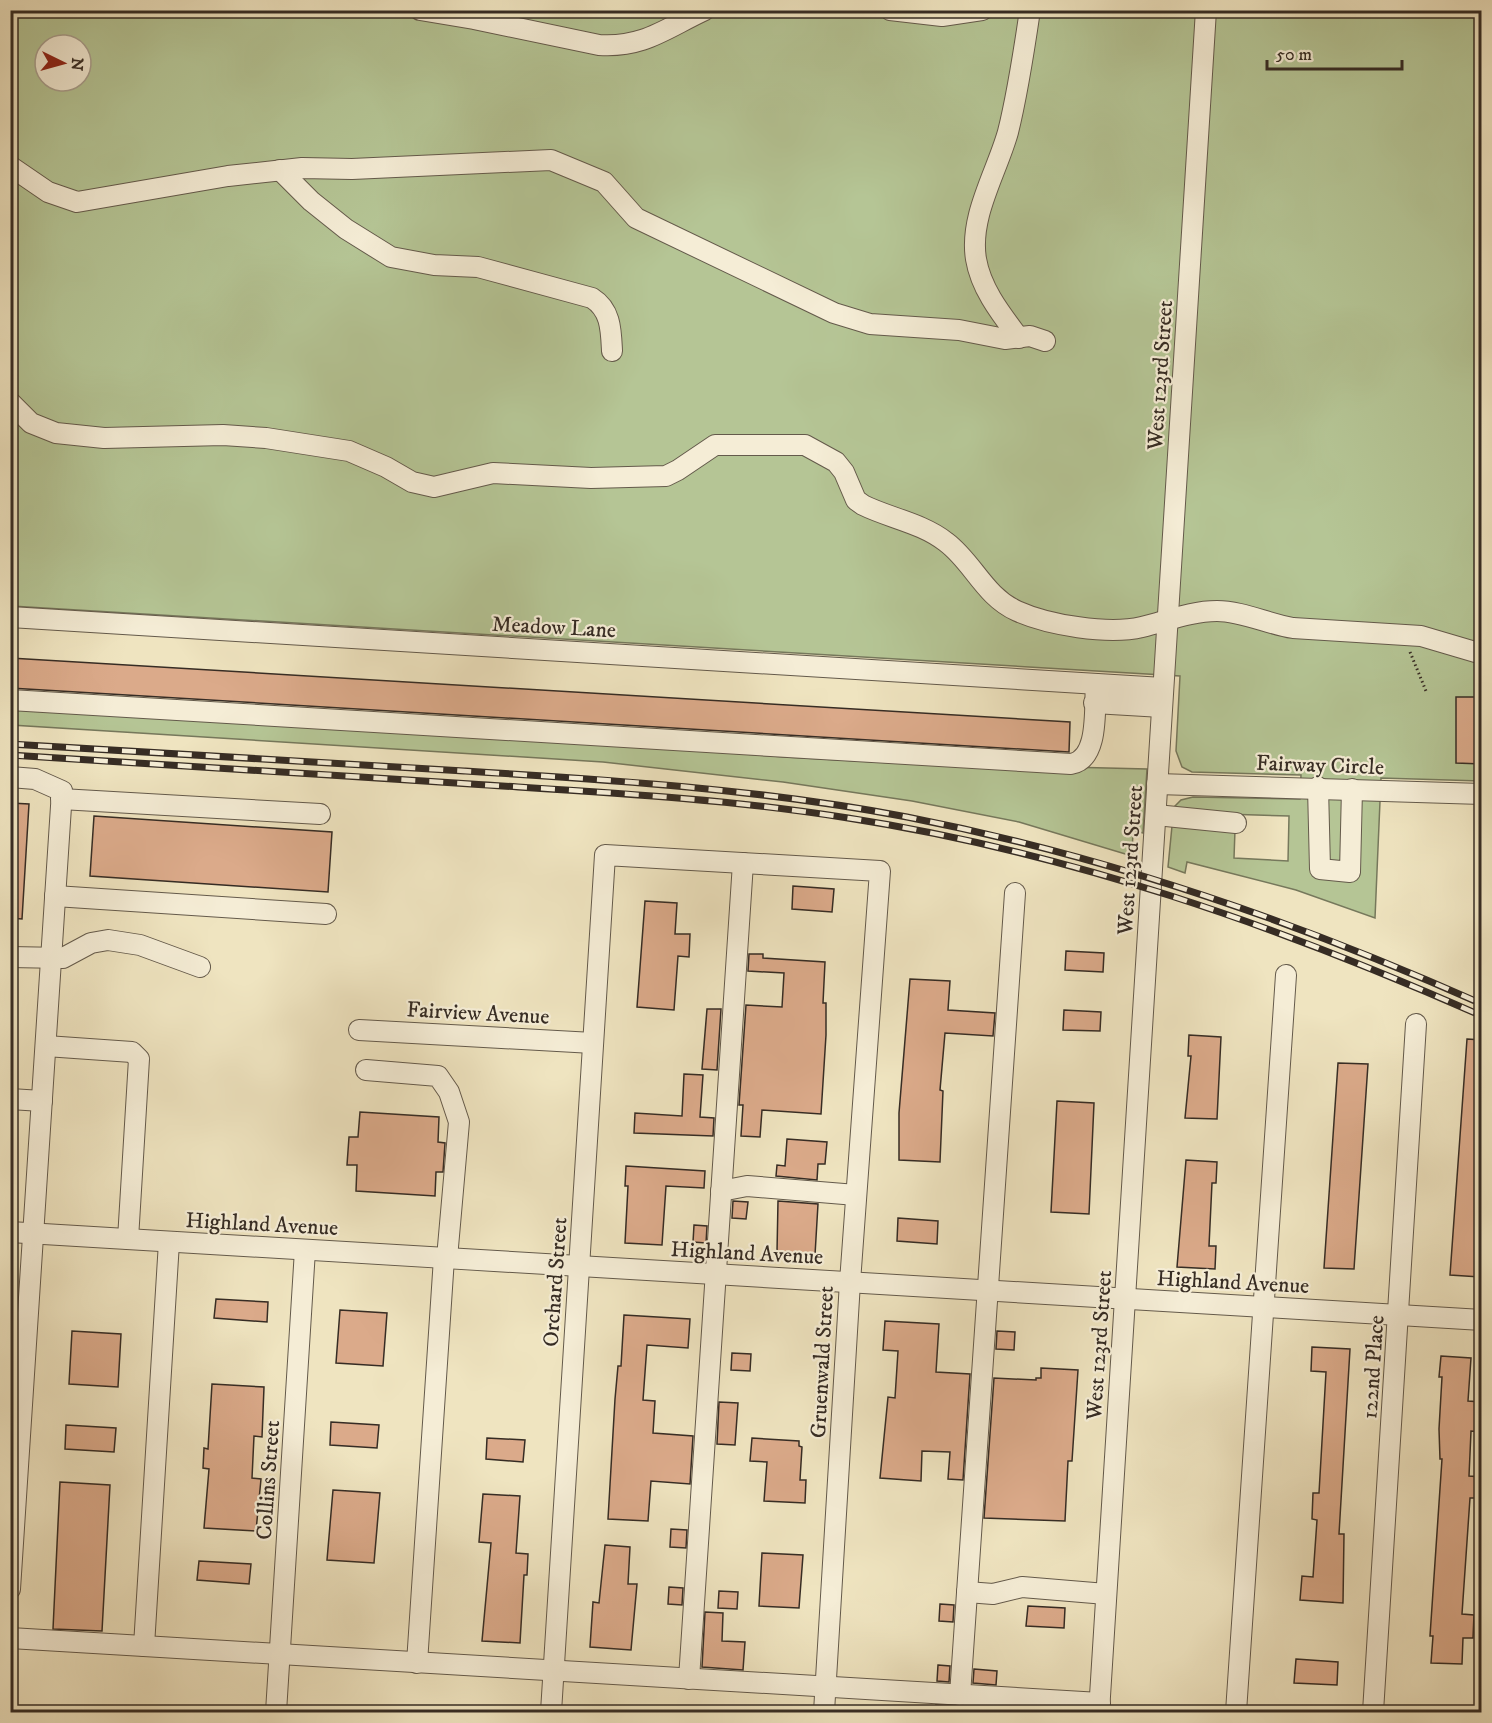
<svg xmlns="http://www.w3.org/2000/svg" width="1492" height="1723" font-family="'IM FELL DW Pica',serif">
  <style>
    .green { fill: #b5c595; stroke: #76785c; stroke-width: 1.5; fill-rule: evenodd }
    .building { fill: #dbaa8a; stroke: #362c24; stroke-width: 1.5 }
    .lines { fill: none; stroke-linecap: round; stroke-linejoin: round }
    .minor-casing { stroke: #645a4b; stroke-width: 22 }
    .path { stroke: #362c24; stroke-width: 3; stroke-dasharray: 1.5 3; stroke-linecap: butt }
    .minor { stroke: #f5edd6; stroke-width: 20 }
    .rail-casing { stroke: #362c24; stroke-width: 7 }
    .rail { stroke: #f5edd6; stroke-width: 4.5; stroke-dasharray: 14; stroke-linecap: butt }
    .labels { text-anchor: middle; stroke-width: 4.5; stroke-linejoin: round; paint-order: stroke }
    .street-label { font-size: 22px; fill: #362c24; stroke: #f5edd6 }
  </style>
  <rect width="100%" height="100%" fill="#efe4c0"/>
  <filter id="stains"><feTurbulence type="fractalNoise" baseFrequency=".00333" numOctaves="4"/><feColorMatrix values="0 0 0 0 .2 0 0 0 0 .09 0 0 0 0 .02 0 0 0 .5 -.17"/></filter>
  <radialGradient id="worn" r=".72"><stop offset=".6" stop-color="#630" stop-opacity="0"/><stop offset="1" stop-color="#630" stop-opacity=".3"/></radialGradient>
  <g class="green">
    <path d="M10 11H1481V781L1381 778 1375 918 1296 890 1187 862 1185 873 1168 867 1172 826 1235 830 1234 858 1288 861 1289 816 1193 813 1173 808 1181 800 1193 797 1300 799 1301 775 1192 772 1182 767 1176 751 1180 676 11 606ZM45 45H81V81H45Z"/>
    <path d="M10 708 471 733 785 757 896 763 1147 769 1143 833 1133 830 1132 856 1019 822 912 801 783 782 603 762 11 725Z"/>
  </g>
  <g class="building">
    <path d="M10 658 1070 722 1069 752 10 688Z"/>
    <path d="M1456 697H1482V764L1456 763Z"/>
    <path d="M10 803 29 804 22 919 10 918Z"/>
    <path d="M94 816 332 832 328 892 90 876Z"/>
    <path d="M793 886 834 889 832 912 792 909Z"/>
    <path d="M645 901 677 903 675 934H690L689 957 678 956 674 1010 637 1007Z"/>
    <path d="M1066 951 1104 953 1103 972 1065 970Z"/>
    <path d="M749 954H763V958L825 962 823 1003H826V1035L821 1114 762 1110 760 1137 741 1136 743 1105H739L746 1005 782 1007 784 973 748 971Z"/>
    <path d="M910 979 950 981 948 1010 995 1013 993 1036 945 1033 940 1090 943 1091 940 1162 899 1160V1113Z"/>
    <path d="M707 1009H721L717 1070 702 1069Z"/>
    <path d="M1064 1010 1101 1012 1100 1031 1063 1030Z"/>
    <path d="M1189 1035 1221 1037 1217 1119 1185 1118 1191 1056H1188Z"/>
    <path d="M1467 1039 1482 1040 1480 1277 1450 1275Z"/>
    <path d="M1338 1063 1368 1064 1354 1269 1324 1268Z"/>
    <path d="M684 1074 703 1075 700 1117 714 1118 713 1136 634 1133 635 1113 682 1116Z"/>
    <path d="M1057 1101 1094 1103 1089 1214 1051 1212Z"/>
    <path d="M360 1112 439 1117 438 1142 445 1143 443 1172H436L435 1196 356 1191 357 1165H347L349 1137H358Z"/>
    <path d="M787 1139 827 1142 825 1164H818L817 1180 776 1176 777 1165 785 1166Z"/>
    <path d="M1186 1160 1217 1162 1216 1183H1212L1209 1246H1216L1215 1269 1177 1267Z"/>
    <path d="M626 1166 705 1171 704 1188 666 1186 662 1245 625 1243 628 1186H625Z"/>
    <path d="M733 1201 748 1202 746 1219 732 1218Z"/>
    <path d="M778 1201 818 1204 815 1255 777 1252Z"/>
    <path d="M898 1218 938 1221 937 1244 897 1241Z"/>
    <path d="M694 1225 707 1226 706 1243 693 1242Z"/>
    <path d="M216 1299 268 1302 267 1322 214 1318Z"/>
    <path d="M340 1310 387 1313 383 1366 336 1363Z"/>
    <path d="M624 1315 690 1319 688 1348 647 1345 643 1400 655 1401 653 1433 693 1436 690 1484 651 1481 648 1521 608 1519 615 1399 618 1366H621Z"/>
    <path d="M885 1321 939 1324 936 1372 970 1374 963 1480 948 1479 950 1452 922 1451 921 1481 880 1478 888 1397 895 1398 898 1351 883 1350Z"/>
    <path d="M72 1331 121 1334 118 1387 69 1384Z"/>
    <path d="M997 1331 1015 1332 1014 1350 996 1349Z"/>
    <path d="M1312 1347 1350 1349 1339 1534H1344L1343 1603 1300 1600 1302 1576 1313 1577 1317 1520 1312 1519 1313 1493H1319L1326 1372 1311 1371Z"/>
    <path d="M732 1353 751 1354 750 1371 731 1370Z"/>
    <path d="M1441 1356 1471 1358 1468 1401 1482 1402V1432L1471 1431 1469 1476 1482 1477V1498H1470L1462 1614 1474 1615 1473 1638H1463L1462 1664 1431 1663 1433 1636H1430L1442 1459H1440L1439 1429 1442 1377H1439Z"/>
    <path d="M1041 1368 1078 1370 1072 1461H1068L1065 1521 984 1518 994 1378 1036 1380V1378H1041Z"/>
    <path d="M212 1384 264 1387 262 1437 254 1436 252 1478 261 1479 256 1531 204 1528 209 1469 203 1468 204 1448 208 1449Z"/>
    <path d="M719 1402 738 1403 735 1445 717 1444Z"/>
    <path d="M331 1422 379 1425 377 1448 330 1445Z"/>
    <path d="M66 1425 116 1428 114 1452 65 1449Z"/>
    <path d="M487 1438 525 1440 523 1462 486 1459Z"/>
    <path d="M752 1438 799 1441V1446L802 1447 800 1480H806L805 1503 764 1501 767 1462 750 1461Z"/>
    <path d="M60 1482 110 1485 102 1631 53 1629Z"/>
    <path d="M333 1490 380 1493 374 1563 327 1560Z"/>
    <path d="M483 1494 520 1496 516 1553 528 1554 527 1575H524L520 1643 482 1641 491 1543 479 1542Z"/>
    <path d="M671 1529 687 1530 686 1548 670 1547Z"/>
    <path d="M605 1545 630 1547 628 1584H637L631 1650 590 1647 593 1602 599 1603Z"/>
    <path d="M762 1553 803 1555 799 1608 759 1606Z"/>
    <path d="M199 1561 251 1564 249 1584 197 1580Z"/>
    <path d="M669 1587 683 1588 682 1605 668 1604Z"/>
    <path d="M719 1591 738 1592 737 1609 718 1608Z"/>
    <path d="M940 1604 954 1605 953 1622 939 1621Z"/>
    <path d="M1028 1606 1065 1608 1064 1628 1026 1626Z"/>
    <path d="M705 1612 723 1613 722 1641 745 1642 743 1670 702 1667Z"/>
    <path d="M1296 1659 1338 1662 1337 1685 1294 1683Z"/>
    <path d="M938 1665 950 1666 949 1682 937 1681Z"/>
    <path d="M974 1669 997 1671 996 1685 973 1683Z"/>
    <path d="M936 1705 981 1708 980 1713H936Z"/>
  </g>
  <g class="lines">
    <defs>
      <g id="minor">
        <path d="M420 10 474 19 599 45C644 48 666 28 705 10"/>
        <path d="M890 10 942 16 982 10"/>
        <path d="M10 166 48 192 77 202 228 176 302 168 352 169 551 160 604 182 636 218 834 313 870 324 959 330 1005 339 1030 336 1045 341"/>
        <path d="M280 170 311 201 346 229 391 257 434 265 478 267 592 298C611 310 611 330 612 351"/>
        <path d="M1019 338C1001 314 981 289 976 259 969 216 997 172 1008 132 1018 92 1024 51 1030 10"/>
        <path d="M10 402 31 423 56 433 104 438 223 435 266 438 349 451 386 467 412 482 434 487 493 473 591 478 666 476 678 470 715 445H805L836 462 844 472 856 500 863 505C889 518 922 523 946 542 973 562 984 596 1017 611 1048 625 1108 635 1142 627 1167 621 1191 611 1217 611 1242 611 1268 624 1293 628L1421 636 1482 654"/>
        <path d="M10 617 1163 688"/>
        <path d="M10 700 1071 764C1100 759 1094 707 1096 684"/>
        <path d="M1094 703 1162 707"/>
        <path d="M10 777 35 779 62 791 10 1589"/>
        <path d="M1157 784 1482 794"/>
        <path d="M1318 787 1320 869 1350 872 1352 789"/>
        <path d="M61 799 320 814"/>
        <path d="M1156 815 1236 823"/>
        <path d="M55 896 326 914"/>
        <path d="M10 957 63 958 91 943 108 940 140 945 200 967"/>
        <path d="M359 1030 593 1043"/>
        <path d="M46 1046 132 1052 139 1059 128 1239"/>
        <path d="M366 1070 438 1076 449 1092 459 1122 447 1258"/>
        <path d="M10 1099 42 1101"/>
        <path d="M721 1191 747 1186 856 1195"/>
        <path d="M10 1232 1482 1320"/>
        <path d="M967 1592 993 1594 1022 1587 1106 1594"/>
        <path d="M10 1638 1100 1703"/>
        <path d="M144 1646 169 1242"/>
        <path d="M417 1663 444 1258"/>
        <path d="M689 1679 743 863"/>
        <path d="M960 1695 1015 893"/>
        <path d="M276 1712 305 1250"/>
        <path d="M551 1712 605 855 880 871 850 1282 824 1712"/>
        <path d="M1099 1712 1206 10"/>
        <path d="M1236 1712 1286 975"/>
        <path d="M1373 1712 1416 1024"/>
      </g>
    </defs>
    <use href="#minor" class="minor-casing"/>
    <path class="path" d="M1410 652 1426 691"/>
    <use href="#minor" class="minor"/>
    <defs>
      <g id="rail">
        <path d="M10 744C162 753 313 762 464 771 612 780 761 789 907 817 1107 856 1296 921 1482 1004"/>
        <path d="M10 755C164 765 318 774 471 784 597 792 723 798 848 818 1068 852 1279 926 1482 1016"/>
      </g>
    </defs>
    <use href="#rail" class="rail-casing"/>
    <use href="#rail" class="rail"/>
  </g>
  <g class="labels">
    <g class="street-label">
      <text transform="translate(1159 375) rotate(-86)" y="8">West 123rd Street</text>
      <text transform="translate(554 626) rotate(3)" y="8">Meadow Lane</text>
      <text transform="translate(1320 764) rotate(2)" y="8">Fairway Circle</text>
      <text transform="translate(1129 860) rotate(-86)" y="8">West 123rd Street</text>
      <text transform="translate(478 1012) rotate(3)" y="8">Fairview Avenue</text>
      <text transform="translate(262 1223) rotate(3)" y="8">Highland Avenue</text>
      <text transform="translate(747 1252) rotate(3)" y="8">Highland Avenue</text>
      <text transform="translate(1233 1281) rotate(3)" y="8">Highland Avenue</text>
      <text transform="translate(554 1282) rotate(-86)" y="8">Orchard Street</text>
      <text transform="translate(1098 1345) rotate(-86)" y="8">West 123rd Street</text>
      <text transform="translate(821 1362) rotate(-87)" y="8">Gruenwald Street</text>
      <text transform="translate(1372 1367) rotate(-86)" y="8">122nd Place</text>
      <text transform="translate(267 1480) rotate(-86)" y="8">Collins Street</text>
    </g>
  </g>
  <rect width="1492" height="1723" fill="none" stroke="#efe4c0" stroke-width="36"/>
  <rect x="12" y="12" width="1468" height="1699" fill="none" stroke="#362c24" stroke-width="3"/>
  <rect x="18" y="18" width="1456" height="1687" fill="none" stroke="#362c24" stroke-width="1.5"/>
  <g transform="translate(63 63) rotate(95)"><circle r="28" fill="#f5edd6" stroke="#a9a08f" stroke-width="1.5"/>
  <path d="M0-4.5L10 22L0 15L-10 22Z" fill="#8f2418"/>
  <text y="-9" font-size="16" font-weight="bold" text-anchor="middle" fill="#362c24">N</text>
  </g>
  <path d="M1267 60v9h135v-9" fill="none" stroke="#362c24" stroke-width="3"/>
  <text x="1276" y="60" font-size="18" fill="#362c24" stroke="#f5edd6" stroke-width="4.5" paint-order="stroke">50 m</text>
  <rect width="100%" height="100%" filter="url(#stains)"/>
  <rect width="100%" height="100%" fill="url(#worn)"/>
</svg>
